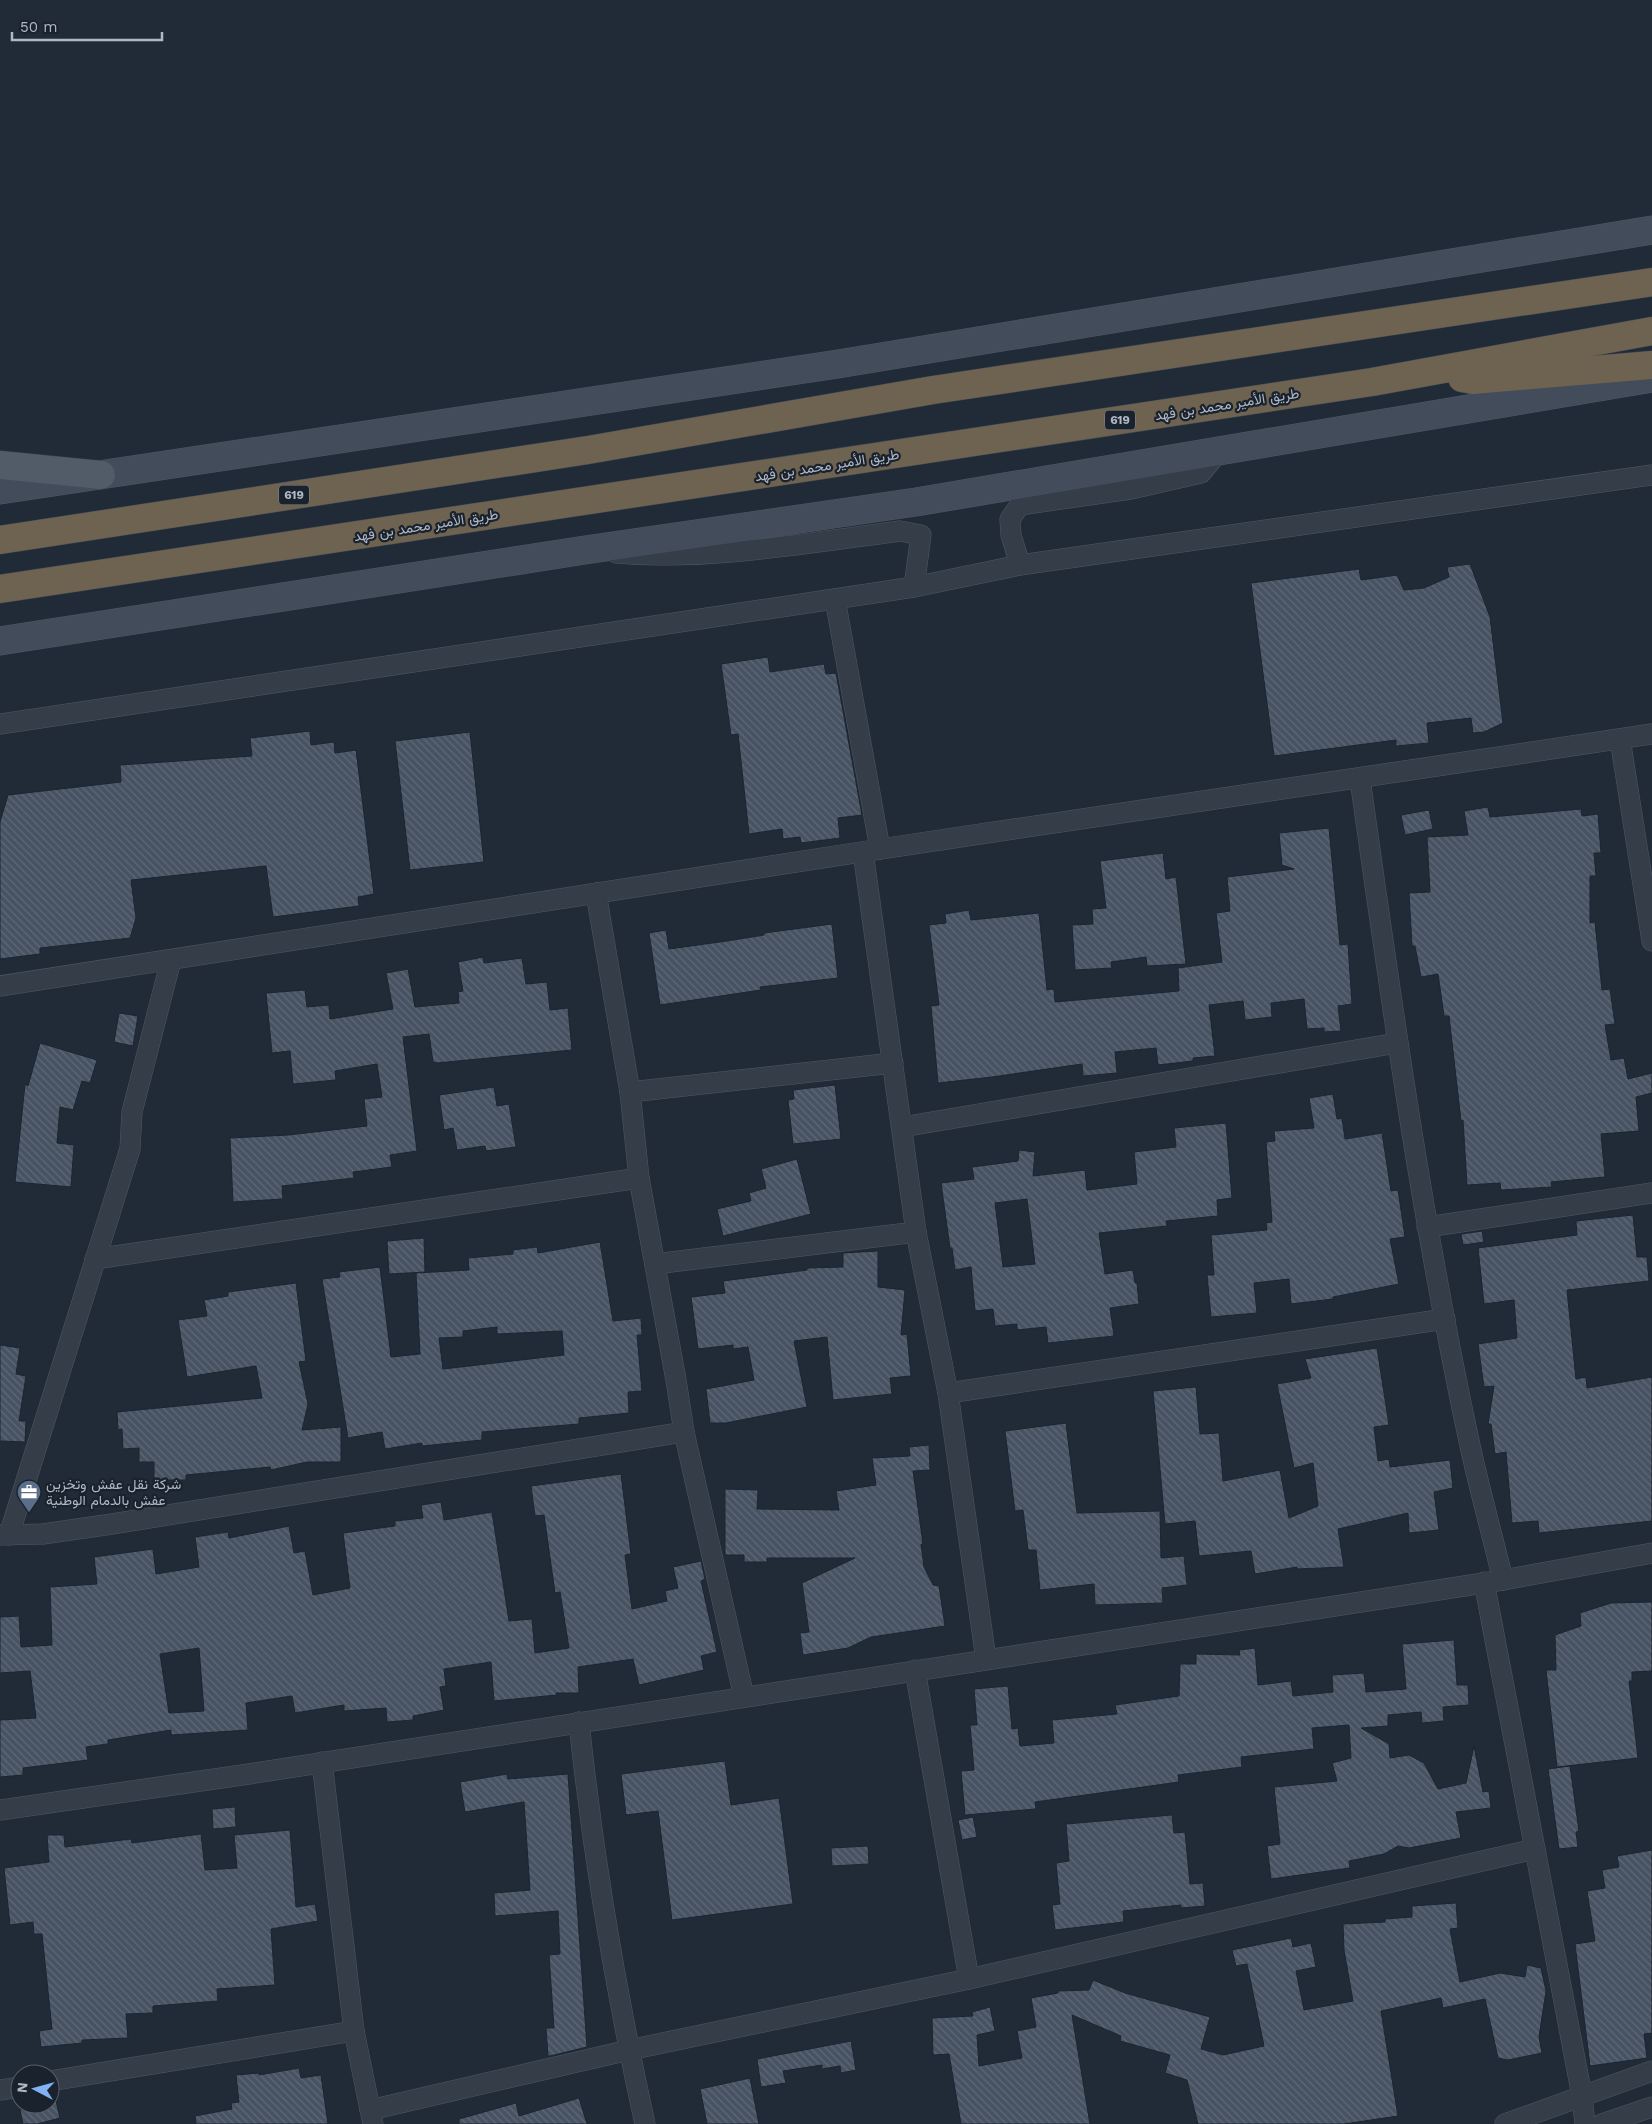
<svg xmlns="http://www.w3.org/2000/svg" width="1652" height="2124" font-family="'Work Sans',Vazirmatn,sans-serif">
  <style>
    .building { fill: url(#building-back-hatch); stroke: #1c242f; fill-rule: evenodd }
    .lines { fill: none; stroke-linecap: round; stroke-linejoin: round }
    .minor-casing { stroke: #4f5863; stroke-width: 21 }
    .secondary-casing { stroke: #4f5863; stroke-width: 29 }
    .primary-casing { stroke: #3e4652; stroke-width: 29 }
    .motorway-casing { stroke: #3f4853; stroke-width: 29 }
    .minor { stroke: #343d48; stroke-width: 20 }
    .secondary { stroke: #424c5b; stroke-width: 28 }
    .primary { stroke: #525c68; stroke-width: 28 }
    .motorway { stroke: #6e6251; stroke-width: 28 }
    .labels { text-anchor: middle; stroke-width: 4.5; stroke-linejoin: round; paint-order: stroke }
    .shield { fill: #1a222d; stroke: #828b97; stroke-width: 1 }
    .shield-label { font-size: 12px; font-weight: bold; fill: #afb8c5 }
    .street-label { font-size: 14px; fill: #afb8c5; stroke: #1a222d }
    .poi-label { font-size: 14px; fill: #afb8c5; stroke: #1a222d; text-anchor: start }
  </style>
  <defs>
    <pattern id="building-back-hatch" width="6" height="6" patternUnits="userSpaceOnUse" patternTransform="scale(1.25)"><rect width="6" height="6" fill="#475262"/><path d="M-1 5l2 2M0 0l6 6M5-1l2 2" fill="none" stroke="#5f6977"/></pattern>
  </defs>
  <rect width="100%" height="100%" fill="#212b38"/>
  <g class="building">
    <path d="M1470 564 1490 617 1503 723 1484 732 1473 733 1471 718 1427 723 1429 743 1396 746V740L1274 756 1251 583 1359 569 1361 580 1397 575 1404 590 1424 588 1449 577 1447 567Z"/>
    <path d="M768 657 770 672 824 664 826 674 836 673 862 815 838 818 840 838 801 843 800 837 783 839 782 829 749 834 738 734 731 735 721 664Z"/>
    <path d="M310 731 311 745 334 742 335 753 356 750 374 894 358 897 359 906 273 917 266 866 131 880 136 918 130 938 40 948V954L0 959V822L8 795 121 782 120 765 252 756 250 738Z"/>
    <path d="M470 732 484 862 410 870 395 741Z"/>
    <path d="M1488 807 1490 817 1581 809 1582 816 1598 814 1601 853H1594L1596 876H1590V923L1595 922 1602 990 1610 989 1615 1024 1605 1025 1611 1060 1624 1058 1628 1079 1652 1073V1093L1636 1097 1639 1131 1601 1134 1605 1177 1551 1182 1552 1187 1501 1190 1500 1183 1467 1185 1463 1120 1461 1121 1449 1016H1444L1438 974 1421 977 1415 946H1412L1409 893 1430 892 1427 837 1468 835 1464 811Z"/>
    <path d="M1429 810 1433 829 1405 835 1401 815Z"/>
    <path d="M1329 828 1340 945 1348 944 1352 1004 1338 1006 1341 1031 1324 1032V1028L1307 1029 1304 999 1271 1003 1272 1017 1245 1020 1243 1001 1209 1005 1215 1056 1193 1058V1061L1158 1065 1156 1048 1115 1052 1117 1073 1083 1076 1082 1064 992 1077 938 1083 931 1006 939 1005 929 925 946 923 945 914 969 910 971 920 1039 913 1047 990 1054 989 1055 1002 1179 991 1178 968 1222 962 1216 913 1230 911 1227 877 1294 869 1282 865 1279 833Z"/>
    <path d="M1163 853 1166 879 1176 877 1186 964 1147 966 1146 957 1111 962 1112 968 1075 970 1072 925 1093 924 1092 909 1106 908 1100 861Z"/>
    <path d="M832 924 838 978 760 987 761 990 660 1005 649 933 666 930 669 949 727 941 764 935V933Z"/>
    <path d="M483 957 484 963 522 958 526 984 547 982 550 1010 568 1008 572 1050 437 1063 433 1062 429 1034 403 1037 417 1151 390 1155 392 1167 353 1172 354 1178 282 1186 283 1199 233 1202 230 1138 288 1135 367 1126 364 1099 382 1097 377 1064 335 1071 336 1080 293 1084 290 1051 272 1053 266 993 305 990 307 1007 329 1005 330 1019 393 1009 386 973 408 969 415 1007 459 1003 458 992 463 991 458 962Z"/>
    <path d="M119 1013 138 1016 133 1046 114 1042Z"/>
    <path d="M40 1043 97 1060 90 1083 82 1081 73 1110 60 1107 57 1143 74 1145 71 1187 15 1182 25 1084 28 1086Z"/>
    <path d="M835 1085 841 1139 793 1144 788 1100 794 1099 793 1090Z"/>
    <path d="M494 1087 497 1106 509 1104 516 1147 486 1151 485 1146 457 1150 453 1128 444 1130 439 1095Z"/>
    <path d="M1333 1094 1337 1119 1342 1118 1345 1139 1382 1133 1391 1191 1398 1190 1405 1237 1390 1239 1399 1284 1333 1297V1299L1291 1304 1289 1279 1254 1283 1257 1313 1211 1317 1207 1275H1214L1211 1235 1267 1230 1266 1223 1272 1222 1266 1142 1275 1141 1274 1131 1314 1128 1309 1098Z"/>
    <path d="M1226 1123 1232 1198 1217 1200 1218 1216 1166 1221 1167 1226 1099 1233 1105 1274 1133 1270 1135 1283H1137L1139 1304 1110 1308 1114 1336 1048 1343 1046 1327 1017 1330V1324L995 1326 993 1309 975 1311 971 1267 955 1270 952 1248H950L941 1183 974 1179 972 1167 1018 1161 1019 1150 1035 1152 1033 1176 1085 1170 1087 1190 1137 1184 1134 1152 1176 1147 1174 1128ZM1027 1199 1035 1264 1003 1267 995 1203Z"/>
    <path d="M797 1159 811 1214 723 1236 717 1209 751 1201 749 1193 766 1188 761 1169Z"/>
    <path d="M1633 1215 1637 1257H1647L1649 1281 1567 1290 1576 1379 1586 1377 1587 1388 1652 1377V1521L1539 1533 1538 1521 1512 1523 1506 1452 1495 1454 1491 1424H1488L1494 1386 1484 1387 1478 1344 1517 1338 1514 1300 1484 1304 1478 1248 1577 1235 1576 1221Z"/>
    <path d="M1482 1231 1484 1242 1463 1245 1461 1234Z"/>
    <path d="M424 1238 425 1272 389 1274 387 1241Z"/>
    <path d="M600 1242 613 1321 641 1318 642 1335H637L642 1391 628 1392 629 1413 579 1418V1424L482 1432V1440L422 1446V1443L385 1449 382 1432 348 1438 322 1279 340 1277 339 1272 380 1267 391 1357 420 1354 416 1273 469 1270 468 1258 513 1254V1250L537 1247 538 1253ZM497 1327V1334L562 1331 564 1355 443 1369 439 1338 463 1337V1331Z"/>
    <path d="M878 1251V1287L905 1290 901 1335 907 1334 911 1376 890 1378 892 1394 833 1400 827 1337 794 1341 807 1407 726 1423H710L706 1389 754 1380 748 1347 733 1349V1345L698 1349 691 1297 725 1293 723 1281 807 1270V1268L843 1267V1253Z"/>
    <path d="M296 1283 306 1361 299 1362 308 1404 302 1430 341 1427V1462H307L271 1470 270 1467 186 1475V1480H154V1462H139V1448L123 1449 122 1429 118 1430 117 1412 262 1398 256 1366 187 1377 178 1320 207 1316 204 1300 228 1296V1292Z"/>
    <path d="M0 1345 20 1348 16 1374 26 1376 19 1421H26L25 1442 0 1441Z"/>
    <path d="M1377 1348 1389 1425 1374 1427 1378 1461 1389 1459 1390 1467 1450 1460 1453 1488 1434 1492 1439 1530 1409 1533 1408 1513 1338 1529 1344 1567 1297 1569V1567L1255 1574 1251 1551 1199 1556 1195 1521 1165 1524 1153 1391 1196 1387 1200 1434 1219 1433 1223 1481 1280 1470 1289 1518 1318 1506 1313 1463 1294 1468 1277 1384 1311 1378 1305 1359Z"/>
    <path d="M1066 1423 1077 1513 1160 1511 1161 1558 1184 1556 1187 1585 1162 1588 1163 1603 1095 1605 1094 1584 1040 1590 1036 1550H1028L1023 1510 1015 1511 1005 1431Z"/>
    <path d="M929 1445 930 1470 913 1471 923 1544H921L924 1567 933 1585 939 1586 945 1626 871 1637 848 1648 803 1655 800 1633 809 1632 802 1583 855 1558H767V1562H744V1555H725V1489L758 1490 757 1509 839 1510 836 1491 876 1485 872 1458 910 1456 909 1447Z"/>
    <path d="M621 1474 631 1554 625 1555 632 1609 667 1601 665 1591 678 1588 673 1567 701 1561 705 1579 701 1581 717 1652 701 1656 704 1670 639 1685 633 1659 578 1667 579 1693H556L557 1695 494 1701 491 1662 444 1669 446 1686 440 1687 444 1710 413 1716V1720L387 1722 386 1708 344 1711V1705L295 1713 292 1696 246 1703 248 1730 171 1735V1730L108 1740V1744L86 1747 88 1760 23 1768V1775L0 1777V1720L36 1718 30 1671 0 1673V1617L19 1616 21 1647 52 1645 50 1587 97 1584 94 1557 153 1549 156 1574 199 1567 195 1537 228 1532 229 1538 289 1526 294 1553 305 1551 313 1595 350 1588 343 1533 395 1526V1521L423 1518 421 1505 441 1502 444 1520 492 1512 509 1621 532 1619 535 1653 569 1648 560 1592 555 1593 544 1515 535 1516 531 1486ZM199 1648 204 1711 169 1713 160 1654Z"/>
    <path d="M1652 1602V1671L1632 1672V1681H1629L1638 1758 1557 1767 1546 1670H1556L1555 1635 1581 1626 1580 1613 1611 1603Z"/>
    <path d="M1454 1640 1457 1685H1468L1469 1705 1443 1707 1444 1721 1422 1723 1421 1712 1388 1715V1726L1361 1728 1389 1744 1390 1758 1409 1755 1424 1763 1438 1789 1466 1783 1474 1746 1483 1792 1489 1791 1491 1808 1456 1812 1461 1838 1409 1848 1398 1846 1384 1854 1349 1861 1350 1868 1271 1879 1267 1846 1280 1844 1274 1787 1337 1781 1332 1763 1351 1758 1349 1725 1312 1728 1314 1749 1241 1757 1242 1767 1178 1775 1179 1782 1035 1802 1036 1809 965 1815 961 1771 974 1770 970 1725H977L974 1689 1008 1686 1012 1729 1018 1728 1020 1746 1054 1743 1052 1720 1117 1714 1115 1705 1179 1696 1180 1664H1196V1654L1240 1655 1239 1650 1255 1648 1258 1685 1291 1681 1293 1696 1333 1692 1332 1675 1364 1673 1366 1692 1406 1689 1402 1644Z"/>
    <path d="M725 1761 731 1805 779 1798 793 1904 672 1920 658 1811 626 1815 621 1774Z"/>
    <path d="M1570 1766 1579 1831 1576 1832 1578 1847 1559 1849 1548 1769Z"/>
    <path d="M507 1774 508 1779 568 1774 587 2047 550 2056H548L546 2028H554L549 1955 560 1954 558 1911 495 1916 494 1893 530 1890 524 1802 465 1812 460 1782Z"/>
    <path d="M235 1807 236 1827 213 1829 212 1809Z"/>
    <path d="M1172 1815 1174 1833 1185 1832 1190 1884 1203 1883 1205 1906 1181 1908V1905L1123 1911 1124 1922 1055 1930 1052 1905 1060 1904 1056 1863 1069 1861 1066 1824Z"/>
    <path d="M973 1817 977 1837 962 1840 958 1820Z"/>
    <path d="M290 1830 296 1907 315 1904 318 1921 271 1929 275 1985 217 1989 218 2001 153 2006V2013L126 2014 128 2038 82 2040V2043L41 2047 39 2031 52 2029 42 1934H34L33 1922 10 1925 4 1868 49 1862 47 1835H64L65 1847 131 1839 132 1843 201 1834 205 1870 237 1868 234 1835Z"/>
    <path d="M868 1846 869 1864 832 1866 831 1848Z"/>
    <path d="M1652 1850V2033L1644 2034 1647 2058 1590 2066 1575 1944 1595 1941 1587 1891 1605 1888 1602 1870 1619 1867 1617 1856Z"/>
    <path d="M1456 1903 1458 1928 1450 1929 1460 1982 1500 1973 1525 1977 1527 1965 1541 1968 1546 1991 1539 2037 1542 2053 1508 2060 1498 2058 1485 1999 1443 2008 1441 1998 1381 2011 1398 2116 1344 2124H1198L1187 2080 1165 2073 1170 2055 1120 2041 1121 2036 1072 2015 1090 2124H961L949 2054 933 2055 932 2018 973 2016 972 2012 990 2007 995 2031 977 2035 979 2066 1022 2058 1017 2031 1036 2027 1031 1998 1058 1993V1991L1089 1990 1093 1980 1125 1993 1210 2017 1201 2049 1223 2055 1264 2046 1247 1964 1236 1966 1232 1950 1291 1938 1293 1947 1311 1943 1316 1967 1296 1971 1304 2010 1353 2001 1344 1950 1343 1924 1385 1922V1919L1412 1917V1906Z"/>
    <path d="M851 2041 856 2070 841 2073 840 2066 822 2069V2065L783 2071 786 2083 761 2087 757 2059Z"/>
    <path d="M299 2068 301 2078 321 2075 328 2124H196L195 2116 232 2109 231 2103 239 2102 236 2075 259 2073V2075Z"/>
    <path d="M750 2078 759 2124H707L700 2089Z"/>
    <path d="M579 2098 587 2124H459V2119L516 2103 519 2116Z"/>
    <path d="M56 2101 60 2118 37 2124H23L20 2110Z"/>
  </g>
  <g class="lines">
    <defs>
      <g id="minor">
        <path d="M616 553C706 561 810 543 900 531L921 535 914 587"/>
        <path d="M1020 565 1011 535 1010 519 1020 505 1131 489 1201 473 1220 450"/>
        <path d="M835 599 880 849"/>
        <path d="M0 724 914 587 1020 565 1652 475"/>
        <path d="M1620 739 1652 941"/>
        <path d="M1360 779C1391 1000 1422 1222 1469 1441 1479 1488 1492 1534 1503 1580"/>
        <path d="M863 852 916 1232 948 1393 986 1659"/>
        <path d="M596 893 630 1092 639 1178 676 1380 684 1432 744 1697"/>
        <path d="M0 986 880 849 1652 734"/>
        <path d="M630 1092 893 1063"/>
        <path d="M902 1127 1397 1043"/>
        <path d="M1427 1227 1652 1193"/>
        <path d="M95 1259 639 1178"/>
        <path d="M655 1264 916 1232"/>
        <path d="M948 1393 1445 1319"/>
        <path d="M0 1535 43 1534 112 1524 684 1432"/>
        <path d="M9 1535 130 1149 132 1112 171 960"/>
        <path d="M1484 1582 1582 2096 1585 2124"/>
        <path d="M915 1670 969 1979"/>
        <path d="M579 1722C593 1857 616 1992 645 2124"/>
        <path d="M322 1762 354 2031 373 2124"/>
        <path d="M0 1810 249 1774 1503 1580 1652 1553"/>
        <path d="M50 2081 354 2031"/>
        <path d="M0 2090 20 2087"/>
        <path d="M370 2110 629 2050 969 1979 1535 1849"/>
        <path d="M1505 2124 1652 2071"/>
        <path d="M1602 2124 1652 2107"/>
      </g>
      <g id="secondary">
        <path d="M0 490 838 364 1652 230"/>
        <path d="M0 641 585 550 916 502 1652 378"/>
      </g>
      <path id="primary" d="M0 465 101 475"/>
      <g id="motorway">
        <path d="M1462 378 1473 380 1652 365"/>
        <path d="M0 540 588 450 933 390 1652 282"/>
        <path d="M0 589 1372 382 1652 331"/>
      </g>
    </defs>
    <use href="#minor" class="minor-casing"/>
    <use href="#secondary" class="secondary-casing"/>
    <use href="#primary" class="primary-casing"/>
    <use href="#motorway" class="motorway-casing"/>
    <use href="#minor" class="minor"/>
    <use href="#secondary" class="secondary"/>
    <use href="#primary" class="primary"/>
    <use href="#motorway" class="motorway"/>
  </g>
  <defs>
    <symbol id="office-pin" viewBox="-11 -11 22 30"><path d="M0 17L-7.5 6A9.5 9.5 0 1 1 7.5 6Z" fill="#5c6f8a" stroke="#1a222d"/><path d="M-6-3h4V-5.5h4V-3h4V5H-6ZM-1-4.5V-3h2v-1.5ZM-6 0V1H6V0Z" fill="#fff"/></symbol>
  </defs>
  <g fill-rule="evenodd">
    <use href="#office-pin" x="15" y="1478" width="28" height="38"/>
  </g>
  <g class="labels">
    <g class="shield">
      <rect x="1105" y="410.5" width="30" height="19" rx="4"/>
      <rect x="279" y="485.5" width="30" height="19" rx="4"/>
    </g>
    <g class="shield-label">
      <text x="1120" y="424">619</text>
      <text x="294" y="499">619</text>
    </g>
    <g class="street-label">
      <text transform="translate(1227 404) rotate(-9)" y="5">طريق الأمير محمد بن فهد</text>
      <text transform="translate(827 465) rotate(-9)" y="5">طريق الأمير محمد بن فهد</text>
      <text transform="translate(426 525) rotate(-9)" y="5">طريق الأمير محمد بن فهد</text>
    </g>
    <g class="poi-label">
      <text x="46" y="1489">شركة نقل عفش وتخزين<tspan x="46" dy="16">عفش بالدمام الوطنية</tspan></text>
    </g>
  </g>
  <g transform="translate(35 2089) rotate(276)"><circle r="24" fill="#1a222d" stroke="#565e6a"/>
  <path d="M0-4L9 19L0 12L-9 19Z" fill="#82b1f6"/>
  <text y="-8" font-size="14" font-weight="bold" text-anchor="middle" fill="#afb8c5">N</text>
  </g>
  <path d="M12 32v8h150v-8" fill="none" stroke="#afb8c5" stroke-width="2.5"/>
  <text x="20" y="32" font-size="15" fill="#afb8c5" stroke="#1a222d" stroke-width="4" paint-order="stroke">50 m</text>
</svg>
